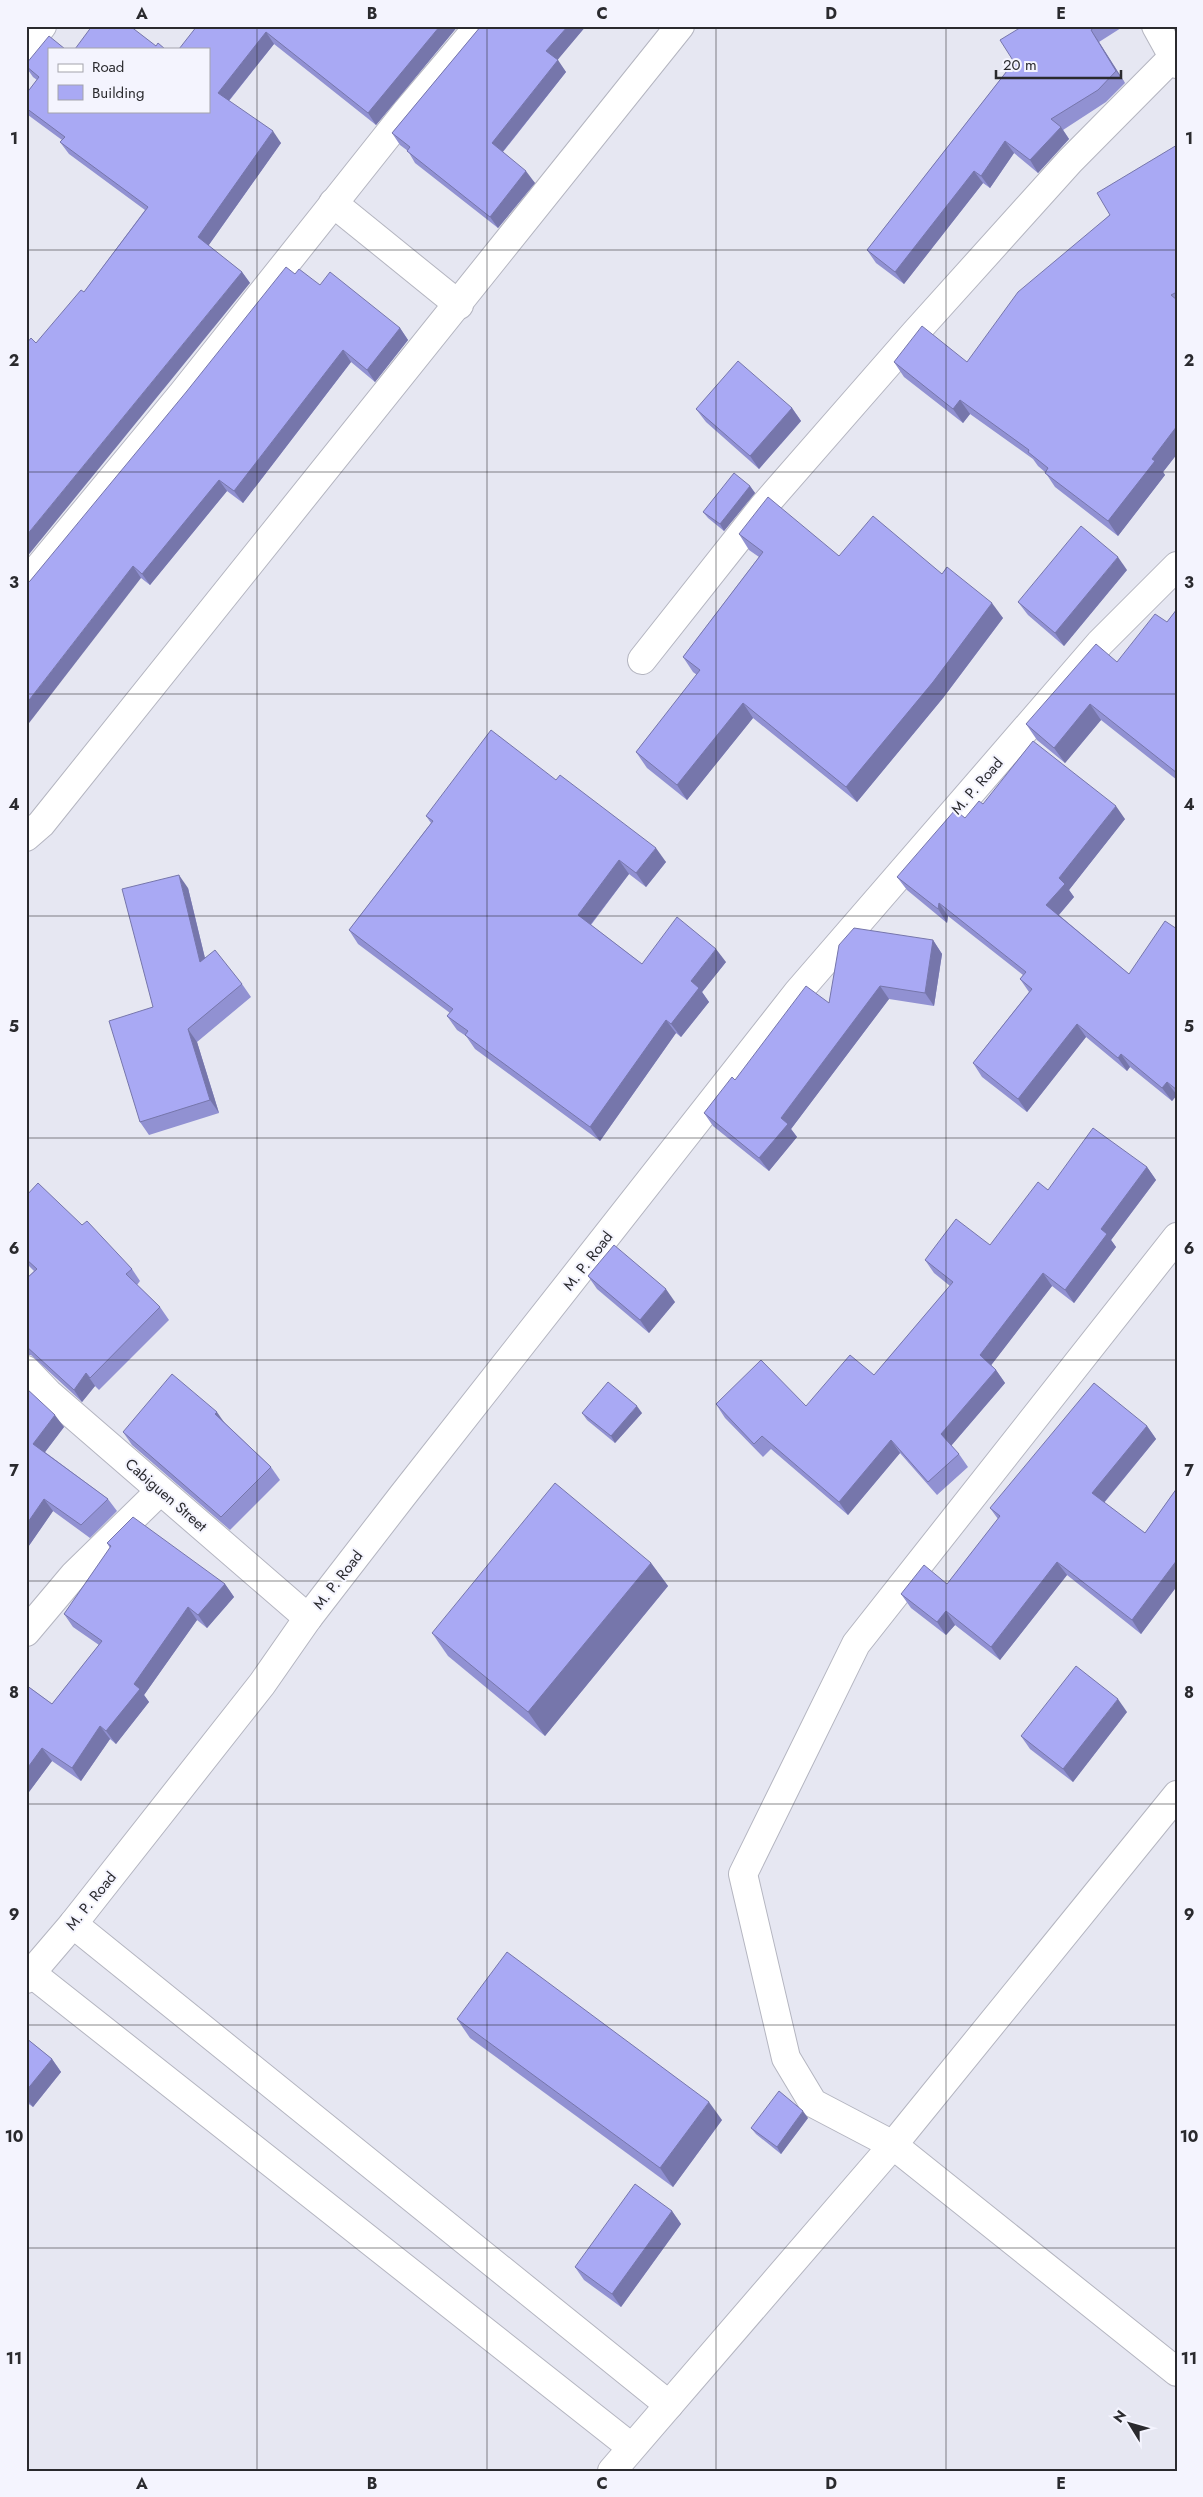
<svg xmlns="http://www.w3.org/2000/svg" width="1203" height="2497" font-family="Jost,sans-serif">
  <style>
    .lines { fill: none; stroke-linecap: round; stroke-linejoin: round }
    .street-casing { stroke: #b4b5c0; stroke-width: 30 }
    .street { stroke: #fff; stroke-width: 28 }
    .wall { fill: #9191d2 }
    .shaded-wall { fill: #7676ab }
    .building { fill: #a9a9f4; stroke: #7676ab }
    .grid { fill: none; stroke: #2a2a2e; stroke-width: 1; stroke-opacity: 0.55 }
    .labels { text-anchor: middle; stroke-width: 4; stroke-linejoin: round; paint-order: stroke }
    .street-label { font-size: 15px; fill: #2a2a2e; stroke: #f4f4fe }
    .neatline { fill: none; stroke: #2a2a2e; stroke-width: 2 }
    .grid-label { font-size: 16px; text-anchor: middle; font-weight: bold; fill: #2a2a2e }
  </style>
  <rect width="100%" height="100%" fill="#e6e7f2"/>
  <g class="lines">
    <defs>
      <g id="street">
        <path d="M1156 26 1177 64"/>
        <path d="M26 47 42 26"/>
        <path d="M333 203 459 305"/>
        <path d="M26 583 183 393 407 111 479 26"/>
        <path d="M642 660 763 507 915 333 1070 161 1173 57"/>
        <path d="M26 837 41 824 680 26"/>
        <path d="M1177 1237 856 1644 743 1874 786 2058 813 2103 893 2145 1177 2372"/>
        <path d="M26 1370 48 1393 308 1618"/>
        <path d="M26 1632 74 1575 160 1491"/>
        <path d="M73 1924 669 2405"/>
        <path d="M31 1973 631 2447"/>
        <path d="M26 1979 73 1924 262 1684 308 1618 403 1495 798 992 1100 643 1177 566"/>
        <path d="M612 2471 893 2145 1177 1795"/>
      </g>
    </defs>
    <use href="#street" class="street-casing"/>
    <use href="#street" class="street"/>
  </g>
  <g class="wall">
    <path d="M197 26H458L376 125 274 44 229 101 281 143 208 246 242 272 250 283 36 343 84 292 145 210 69 154 60 142 62 140 28 115 26 113V94L37 80 33 77 26 67V64L49 49 209 111Z"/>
    <path d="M481 26H586L557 60 566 72 503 152 535 183 498 228 415 163 408 151 400 145 392 133Z"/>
    <path d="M1023 26H1120L1121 28 1099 42 1125 83 1106 102 1063 130 1069 139 1038 173 1014 153 990 188 983 183 904 284 876 263 867 250 1014 62Z"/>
    <path d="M1177 145V454L1163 472 1165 475 1118 536 1055 487 1045 472 1038 466 1033 459 970 414 963 423 904 377 894 362H967Z"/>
    <path d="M295 274 320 285 400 328 408 340 375 382 351 362 243 503 227 491 150 585 141 578 30 581Z"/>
    <path d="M792 408 801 421 759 469 706 422 696 409Z"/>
    <path d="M750 486 755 493 724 531 708 518 703 512Z"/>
    <path d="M739 534 839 556 942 574 1003 618 943 698 857 802 753 718 687 800 647 768 636 752 697 675 693 672 683 657 759 557 749 550Z"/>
    <path d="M1127 570 1064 646 1028 615 1018 602Z"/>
    <path d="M1177 609V780L1101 720 1065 763 1037 740 1026 724 1117 662 1167 622Z"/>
    <path d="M556 780 666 862 646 887 629 874 591 925 642 964 726 962 702 992 709 1002 681 1037 676 1033 600 1141 475 1049 466 1036 457 1030 447 1016 450 1013 358 944 349 930 431 823 426 816Z"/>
    <path d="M983 804 1125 819 1069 890 1074 897 1059 915 1129 974 1177 929V1095L1172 1101 1130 1067 1127 1071 1086 1037 1027 1112 982 1077 973 1063 1029 992 1020 979 1023 975 948 916 947 923 907 890 897 877 965 818Z"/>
    <path d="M188 888 205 958 242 984 251 997 197 1042 219 1113 149 1135 140 1122 153 1007Z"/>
    <path d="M933 940 942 954 934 1006 889 999 791 1129 797 1137 769 1171 713 1126 704 1113 735 1080 829 1003Z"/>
    <path d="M1147 1167 1156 1180 1111 1240 1116 1247 1074 1303 1052 1286 991 1365 996 1370 1005 1383 951 1446 959 1454 968 1467 937 1495 900 1453 848 1515 771 1449 763 1457 725 1418 716 1404 806 1406 874 1375 950 1286 934 1273 925 1260 990 1245 1048 1190Z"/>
    <path d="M26 1196 82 1225 132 1269 140 1281 137 1285 160 1307 169 1320 99 1390 95 1386 82 1402 31 1355H26V1279L34 1271 26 1263Z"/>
    <path d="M588 1276 675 1302 649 1333 597 1289Z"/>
    <path d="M26 1388 64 1427 45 1452 108 1499 117 1511 90 1538 53 1511 26 1550Z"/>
    <path d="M582 1413H642L615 1443 587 1420Z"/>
    <path d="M223 1421 271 1467 280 1480 230 1530 132 1445 123 1432Z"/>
    <path d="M1147 1426 1156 1439 1104 1503 1145 1533 1177 1488V1586L1141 1634 1067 1575 1000 1660 955 1625 946 1635 911 1608 901 1594 947 1584 998 1519 990 1508Z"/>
    <path d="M107 1543 225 1584 234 1597 207 1628 197 1620 144 1695 149 1702 116 1744 110 1739 81 1781 52 1761 26 1796V1685L52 1704 99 1645 73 1627 64 1614 110 1548Z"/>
    <path d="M651 1563 668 1586 545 1736 448 1656 432 1633Z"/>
    <path d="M1127 1712 1073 1782 1030 1749 1021 1736Z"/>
    <path d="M457 2019 722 2120 673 2187 470 2038Z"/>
    <path d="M26 2038 52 2059 61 2072 33 2107 26 2102Z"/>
    <path d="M808 2118 781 2154 756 2134 751 2128Z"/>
    <path d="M672 2211 681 2224 621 2307 584 2280 575 2267Z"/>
  </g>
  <g class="shaded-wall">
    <path d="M440 26H458L376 125 368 113Z"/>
    <path d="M568 26H586L555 63 546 51Z"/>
    <path d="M1091 30 1099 42 1125 83 1116 71Z"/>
    <path d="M266 32 274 44 226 104 218 93Z"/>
    <path d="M558 60 566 72 500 155 492 143Z"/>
    <path d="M1061 127 1069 139 1038 173 1030 160Z"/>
    <path d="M273 131 281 143 206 249 198 237Z"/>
    <path d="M1005 141 1014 153 990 188 981 176Z"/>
    <path d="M526 171 535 183 498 228 490 217Z"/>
    <path d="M974 171 983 183 904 284 895 272Z"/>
    <path d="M242 272 250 283 26 558V536Z"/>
    <path d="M400 328 408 340 375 382 367 370Z"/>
    <path d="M343 350 351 362 243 503 234 491Z"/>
    <path d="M960 400 970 414 963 423 953 409Z"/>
    <path d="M792 408 801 421 759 469 750 456Z"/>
    <path d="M1177 426V454L1163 472 1165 475 1118 536 1108 521 1152 459Z"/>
    <path d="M219 480 227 491 150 585 142 574Z"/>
    <path d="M750 486 755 493 724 531 720 524Z"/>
    <path d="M1118 557 1127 570 1064 646 1055 633Z"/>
    <path d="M133 566 141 578 26 727V704Z"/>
    <path d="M992 603 1003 618 943 698 857 802 846 787Z"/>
    <path d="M743 703 753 718 687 800 677 785Z"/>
    <path d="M1090 704 1101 720 1065 763 1054 748Z"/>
    <path d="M1116 806 1125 819 1069 890 1074 897 1056 918 1046 905 1059 878Z"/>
    <path d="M656 848 666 862 646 887 636 873Z"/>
    <path d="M619 860 629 874 587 929 578 915Z"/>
    <path d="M179 875 188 888 209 975 200 962Z"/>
    <path d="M939 903 948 916 947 923 938 909Z"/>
    <path d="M933 940 942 954 934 1006 925 993Z"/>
    <path d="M716 949 726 962 702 992 709 1002 681 1037 671 1024 691 981Z"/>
    <path d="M880 986 889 999 791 1129 797 1137 769 1171 759 1158 781 1118Z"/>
    <path d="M666 1020 676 1033 600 1141 590 1127Z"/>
    <path d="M1077 1024 1086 1037 1027 1112 1018 1099Z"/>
    <path d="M188 1029 197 1042 219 1113 210 1100Z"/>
    <path d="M1121 1054 1130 1067 1127 1071 1118 1058Z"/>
    <path d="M1167 1082 1177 1095 1172 1101 1162 1088Z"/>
    <path d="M1147 1167 1156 1180 1111 1240 1116 1247 1074 1303 1065 1290 1101 1229Z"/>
    <path d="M1043 1273 1052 1286 989 1368 980 1355Z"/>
    <path d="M666 1289 675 1302 649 1333 640 1320Z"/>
    <path d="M996 1370 1005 1383 950 1447 941 1434Z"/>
    <path d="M86 1373 95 1386 82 1402 74 1390Z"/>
    <path d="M637 1406 642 1413 615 1443 611 1436Z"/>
    <path d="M217 1412 226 1425 215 1414Z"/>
    <path d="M55 1415 64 1427 42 1456 33 1444Z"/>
    <path d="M1147 1426 1156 1439 1101 1506 1092 1493Z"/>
    <path d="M891 1440 900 1453 848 1515 839 1502Z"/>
    <path d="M44 1499 53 1511 26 1550V1525Z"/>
    <path d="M1177 1560V1586L1141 1634 1132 1620Z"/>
    <path d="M1057 1562 1067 1575 1000 1660 991 1647Z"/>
    <path d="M651 1563 668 1586 545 1736 528 1712Z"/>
    <path d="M225 1584 234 1597 207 1628 198 1615Z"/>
    <path d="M188 1607 197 1620 144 1695 149 1702 116 1744 106 1731 134 1684Z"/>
    <path d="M946 1611 955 1625 946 1635 937 1622Z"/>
    <path d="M1118 1699 1127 1712 1073 1782 1063 1769Z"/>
    <path d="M100 1726 110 1739 81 1781 72 1768Z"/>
    <path d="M42 1748 52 1761 26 1796V1770Z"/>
    <path d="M52 2059 61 2072 33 2107 26 2098V2091Z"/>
    <path d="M709 2102 722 2120 673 2187 660 2168Z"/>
    <path d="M803 2111 808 2118 781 2154 777 2147Z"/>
    <path d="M672 2211 681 2224 621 2307 612 2294Z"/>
  </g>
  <g class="building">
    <path d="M92 26H130L156 46 158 43 165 49H75Z"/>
    <path d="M197 26H440L368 113 266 32 218 93 273 131 198 237 242 272 26 536V344L31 338 36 343 81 290 84 292 148 207 60 142 65 137 26 108V94L39 77 26 66V64L49 36 65 49H49V111H209V49H179Z"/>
    <path d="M481 26H568L546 51 558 60 492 143 526 171 490 217 407 151 410 147 392 133Z"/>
    <path d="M1023 26H1096L1091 30 1116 71 1098 90 1051 119 1061 127 1030 160 1005 141 981 176 974 171 895 272 867 250 1014 62 1000 40Z"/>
    <path d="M1177 145V292L1171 295 1177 300V426L1152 459 1155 461 1108 521 1045 473 1048 468 1028 452 1029 450 960 400 953 409 894 362 922 326 967 362 1018 292 1110 215 1097 193Z"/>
    <path d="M286 267 295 274 299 269 320 285 330 272 400 328 367 370 343 350 234 491 219 480 142 574 133 566 26 704V584L30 581 187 391Z"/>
    <path d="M738 361 792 408 750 456 696 409Z"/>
    <path d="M734 473 750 486 720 524 703 512Z"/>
    <path d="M768 497 839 556 873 516 942 574 947 567 992 603 933 682 846 787 743 703 677 785 636 752 700 670 683 657 763 552 739 534Z"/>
    <path d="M1081 526 1118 557 1055 633 1018 602Z"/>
    <path d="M1177 609V773L1090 704 1054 748 1026 724 1096 644 1117 662 1155 614 1167 622Z"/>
    <path d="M491 730 556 780 560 775 656 848 636 873 619 860 578 915 642 964 677 917 716 949 691 981 699 988 671 1024 666 1020 590 1127 465 1035 468 1031 447 1016 453 1009 349 930 433 821 426 816Z"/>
    <path d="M1033 741 1116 806 1059 878 1065 884 1046 905 1129 974 1165 921 1177 929V1090L1167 1082 1162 1088 1121 1054 1118 1058 1077 1024 1018 1099 973 1063 1032 989 1020 979 1026 972 939 903 938 909 897 877 955 810 965 818 979 801 983 804Z"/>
    <path d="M179 875 200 962 215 950 242 984 188 1029 210 1100 140 1122 109 1021 153 1007 122 889Z"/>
    <path d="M854 928 933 940 925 993 880 986 781 1118 788 1124 759 1158 704 1113 732 1077 735 1080 806 986 829 1003 839 945Z"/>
    <path d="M1093 1128 1147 1167 1101 1229 1107 1234 1065 1290 1043 1273 980 1355 996 1370 941 1434 959 1454 928 1482 891 1440 839 1502 762 1436 754 1444 716 1404 761 1360 806 1406 850 1355 874 1375 953 1282 925 1260 956 1219 990 1245 1038 1182 1048 1190Z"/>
    <path d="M38 1183 82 1225 87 1221 132 1269 126 1274 160 1307 90 1378 86 1373 74 1390 26 1346V1279L37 1269 26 1259V1196Z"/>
    <path d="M614 1245 666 1289 640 1320 588 1276Z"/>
    <path d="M172 1374 217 1412 215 1414 271 1467 221 1517 123 1432Z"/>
    <path d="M608 1382 637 1406 611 1436 582 1413Z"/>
    <path d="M1094 1383 1147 1426 1092 1493 1145 1533 1177 1488V1560L1132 1620 1057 1562 991 1647 946 1611 937 1622 901 1594 924 1565 947 1584 1000 1516 990 1508Z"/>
    <path d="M26 1388 55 1415 33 1444 108 1499 81 1525 44 1499 26 1525Z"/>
    <path d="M555 1483 651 1563 528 1712 432 1633Z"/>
    <path d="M133 1517 225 1584 198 1615 188 1607 134 1684 140 1689 106 1731 100 1726 72 1768 42 1748 26 1770V1685L52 1704 102 1641 64 1614 111 1546 107 1543Z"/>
    <path d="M1076 1666 1118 1699 1063 1769 1021 1736Z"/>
    <path d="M507 1952 709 2102 660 2168 457 2019Z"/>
    <path d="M26 2038 52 2059 26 2091Z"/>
    <path d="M779 2091 803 2111 777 2147 751 2128Z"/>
    <path d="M635 2184 672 2211 612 2294 575 2267Z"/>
  </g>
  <path class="grid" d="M257 26V2471M487 26V2471M716 26V2471M946 26V2471M26 250H1177M26 472H1177M26 694H1177M26 916H1177M26 1138H1177M26 1360H1177M26 1581H1177M26 1804H1177M26 2025H1177M26 2248H1177"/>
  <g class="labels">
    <g class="street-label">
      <text transform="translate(977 786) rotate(-49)" y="5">M. P. Road</text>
      <text transform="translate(588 1261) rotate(-52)" y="5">M. P. Road</text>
      <text transform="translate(166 1495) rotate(41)" y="5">Cabiguen Street</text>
      <text transform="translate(338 1580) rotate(-52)" y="5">M. P. Road</text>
      <text transform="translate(91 1901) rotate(-51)" y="5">M. P. Road</text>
    </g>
  </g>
  <rect width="1203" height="2497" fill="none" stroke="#f4f4fe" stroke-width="55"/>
  <rect x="48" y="48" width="162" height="65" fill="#f4f4fe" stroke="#a3a3ab"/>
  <rect x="58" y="64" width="25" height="8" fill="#ffffff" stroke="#a3a3ab"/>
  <text x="92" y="72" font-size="15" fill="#2a2a2e">Road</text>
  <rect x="58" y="85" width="25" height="15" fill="#a9a9f4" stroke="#a3a3ab"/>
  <text x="92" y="98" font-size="15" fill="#2a2a2e">Building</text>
  <g transform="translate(1130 2424) rotate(307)" stroke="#f4f4fe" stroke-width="4" paint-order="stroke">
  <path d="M0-4L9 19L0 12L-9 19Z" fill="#2a2a2e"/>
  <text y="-8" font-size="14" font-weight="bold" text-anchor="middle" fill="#2a2a2e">N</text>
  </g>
  <path d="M996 70v8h125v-8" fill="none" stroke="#2a2a2e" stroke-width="2.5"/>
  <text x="1003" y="70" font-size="15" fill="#2a2a2e" stroke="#f4f4fe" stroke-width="4" paint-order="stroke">20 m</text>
  <rect x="28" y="28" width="1148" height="2442" class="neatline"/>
  <g class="grid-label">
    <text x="142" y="19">A</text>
    <text x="372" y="19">B</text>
    <text x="602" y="19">C</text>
    <text x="831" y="19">D</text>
    <text x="1061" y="19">E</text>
    <text x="14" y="144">1</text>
    <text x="1189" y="144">1</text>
    <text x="14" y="366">2</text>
    <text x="1189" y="366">2</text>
    <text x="14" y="588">3</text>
    <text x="1189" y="588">3</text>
    <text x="14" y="810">4</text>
    <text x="1189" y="810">4</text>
    <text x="14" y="1032">5</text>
    <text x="1189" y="1032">5</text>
    <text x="14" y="1254">6</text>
    <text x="1189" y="1254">6</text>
    <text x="14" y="1476">7</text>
    <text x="1189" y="1476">7</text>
    <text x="14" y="1698">8</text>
    <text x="1189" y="1698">8</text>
    <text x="14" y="1920">9</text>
    <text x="1189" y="1920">9</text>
    <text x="14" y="2142">10</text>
    <text x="1189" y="2142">10</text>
    <text x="14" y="2364">11</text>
    <text x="1189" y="2364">11</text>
    <text x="142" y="2489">A</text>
    <text x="372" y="2489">B</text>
    <text x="602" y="2489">C</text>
    <text x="831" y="2489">D</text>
    <text x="1061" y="2489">E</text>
  </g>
</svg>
